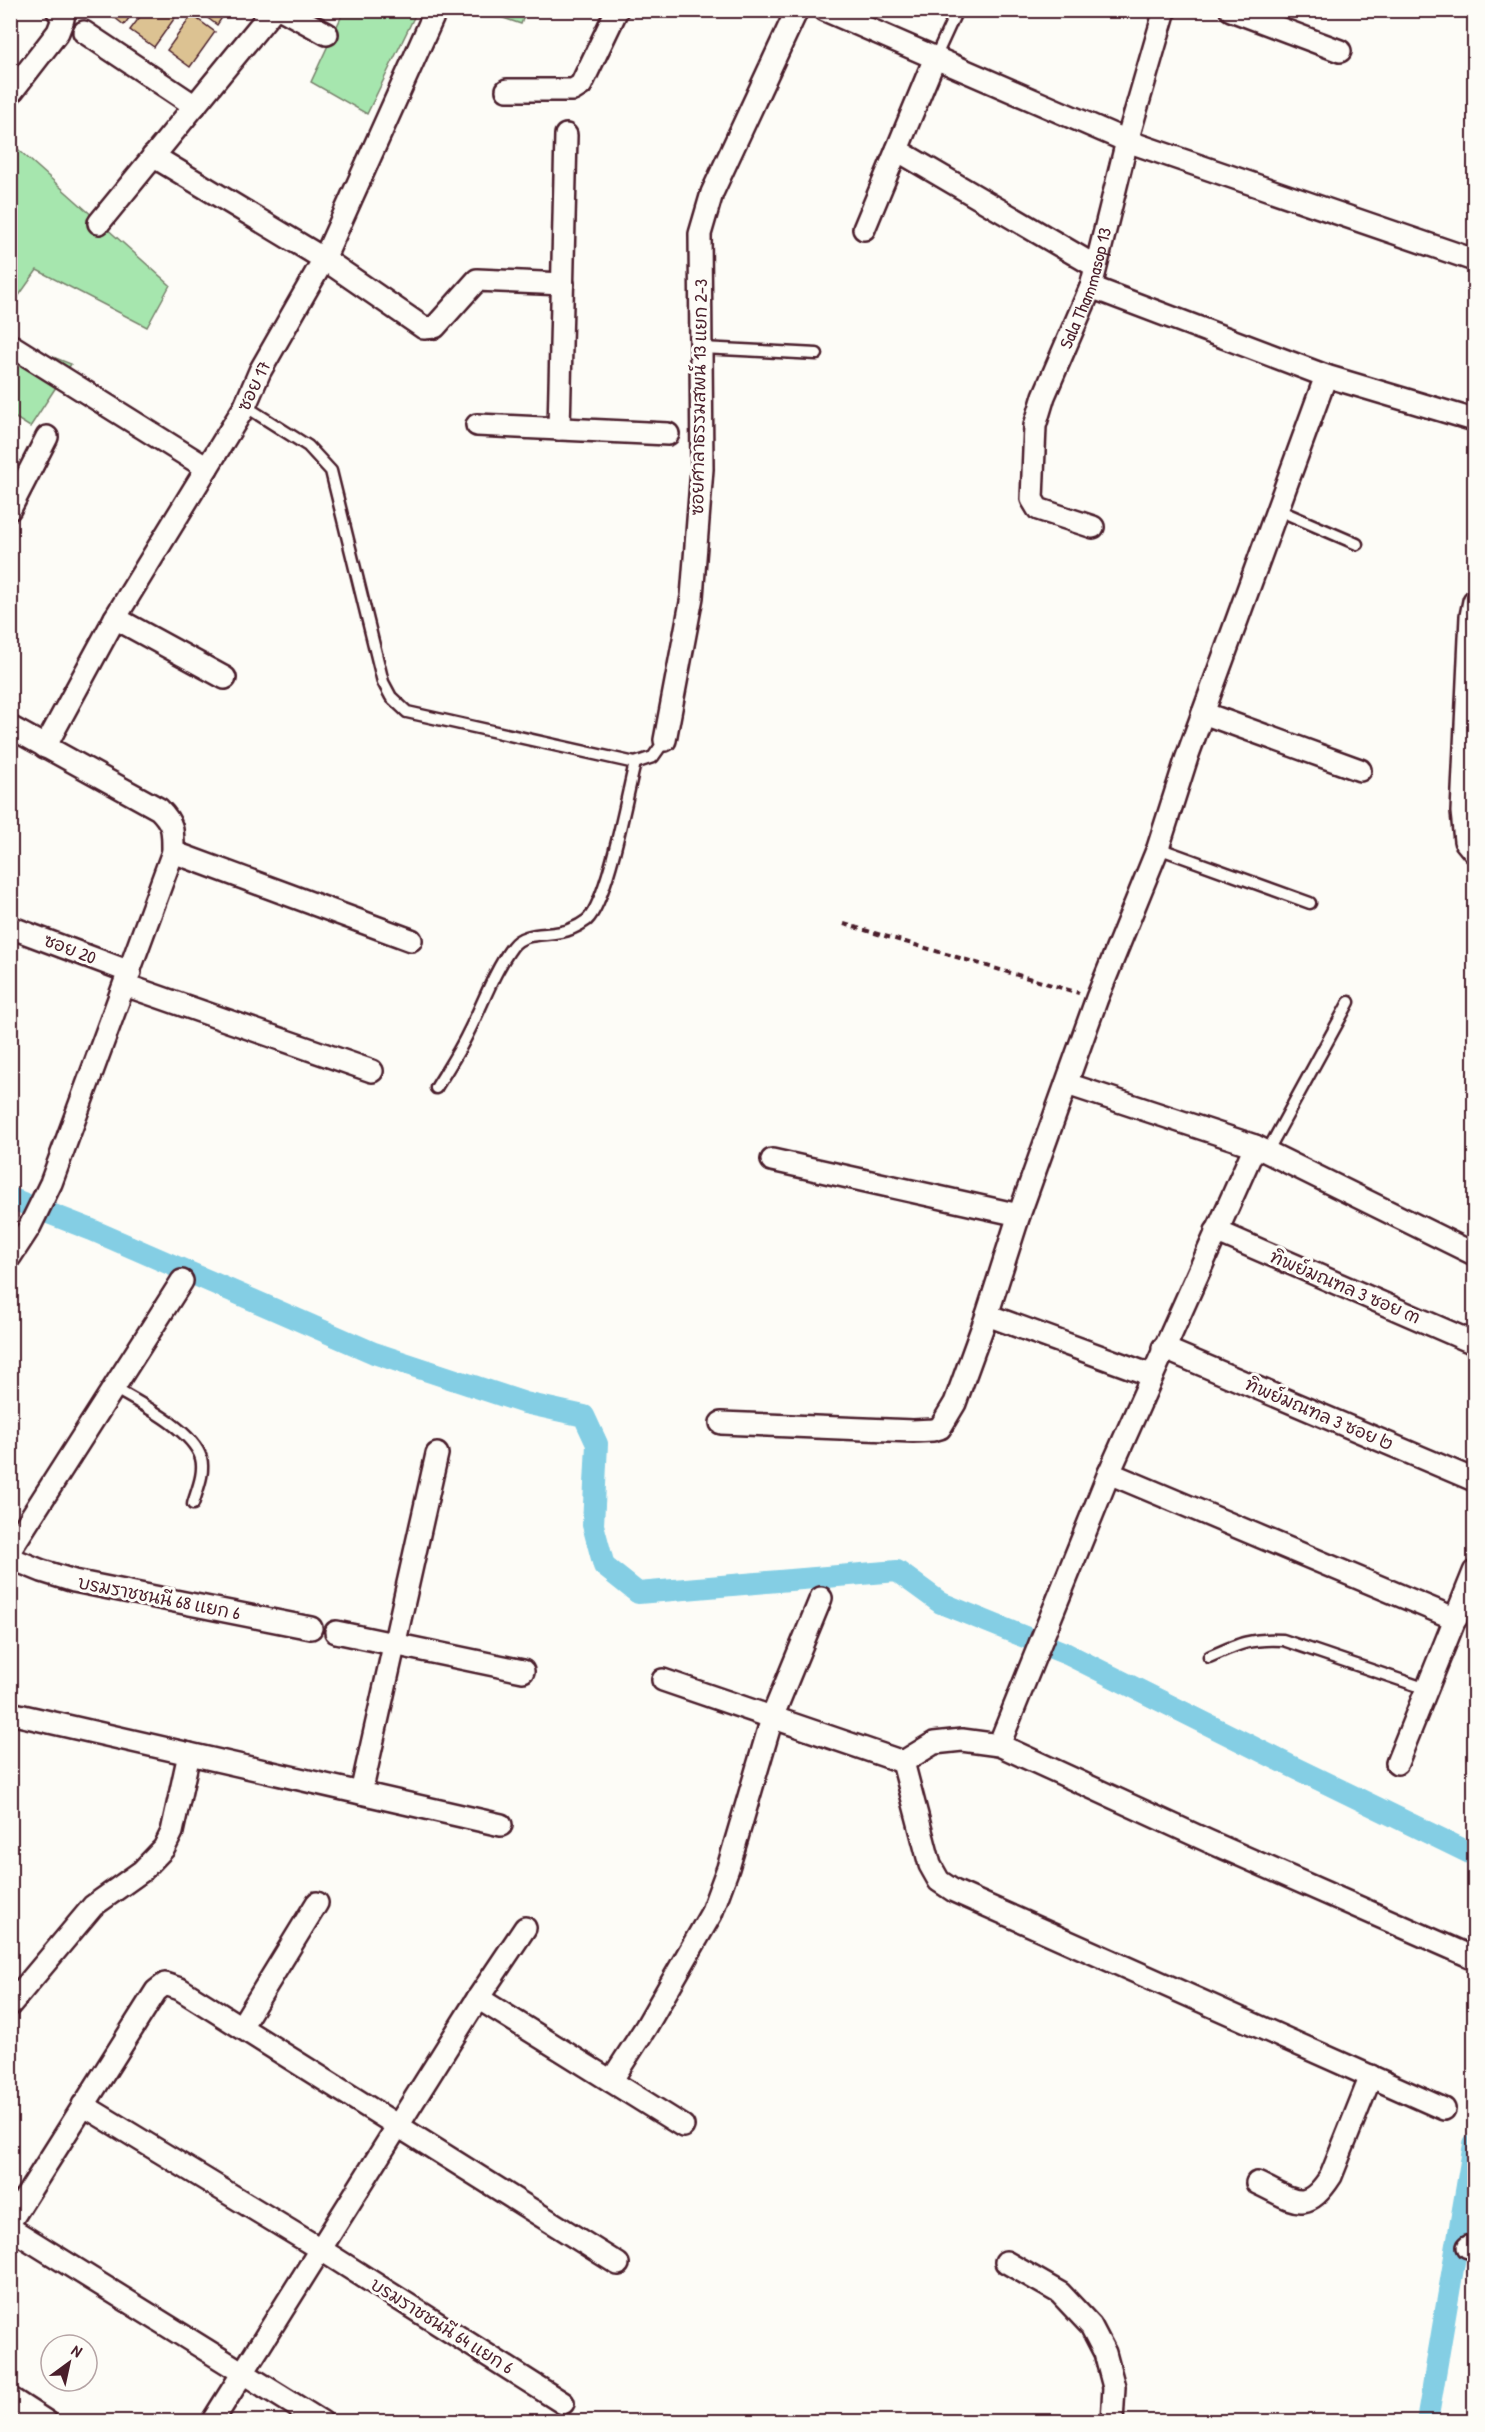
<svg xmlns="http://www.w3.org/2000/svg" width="1485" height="2432" font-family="'Patrick Hand','Playpen Sans Thai',sans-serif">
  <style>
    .green { fill: #a6e6ae; stroke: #78826c; stroke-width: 1.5 }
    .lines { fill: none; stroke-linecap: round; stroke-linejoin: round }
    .canal { stroke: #84cee4; stroke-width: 22 }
    .building { fill: #dcc292; stroke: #4a1f2b; stroke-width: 1.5 }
    .service-casing { stroke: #4a1f2b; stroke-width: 15 }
    .minor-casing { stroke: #4a1f2b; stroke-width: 26 }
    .path { stroke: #4a1f2b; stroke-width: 4; stroke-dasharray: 6 4.5; stroke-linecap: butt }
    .service { stroke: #fdfcf7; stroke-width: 10 }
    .minor { stroke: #fdfcf7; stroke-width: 21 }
    .labels { text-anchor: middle; stroke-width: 6; stroke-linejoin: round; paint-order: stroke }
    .street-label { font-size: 18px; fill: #4a1f2b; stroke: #fdfcf7 }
  </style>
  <rect width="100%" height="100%" fill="#fdfcf7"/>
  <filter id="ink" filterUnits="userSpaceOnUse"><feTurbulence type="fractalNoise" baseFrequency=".0167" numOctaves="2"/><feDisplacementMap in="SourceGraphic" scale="12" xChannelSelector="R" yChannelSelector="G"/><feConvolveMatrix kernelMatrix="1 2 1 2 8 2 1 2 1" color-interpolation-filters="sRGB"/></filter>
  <g filter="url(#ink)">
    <g class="green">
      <path d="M344 11H417L367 114 311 82Z"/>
      <path d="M483 11 526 10V11L521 24Z"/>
      <path d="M11 143 170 285 147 327 37 270 11 307Z"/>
      <path d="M10 340 71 364 30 427 11 415Z"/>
    </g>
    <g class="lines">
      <g class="canal">
        <path d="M10 1198 92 1230 374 1353 525 1403 584 1416 597 1444 593 1525 604 1566 638 1593 897 1571 941 1603 1067 1654 1291 1766 1474 1855"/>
        <path d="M1427 2422 1474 2144"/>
      </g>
    </g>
    <g class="building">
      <path d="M105 10H135L124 25Z"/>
      <path d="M145 10H176L179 12 154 47 130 30Z"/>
      <path d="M197 10H227L217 25Z"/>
      <path d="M192 15 215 32 190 67 167 50Z"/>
    </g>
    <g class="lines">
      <defs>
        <g id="service">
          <path d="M935 58 957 10"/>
          <path d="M702 348 817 354"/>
          <path d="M245 406 308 446 331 471 383 682 391 697 407 712 635 763 653 757 665 740"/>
          <path d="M1276 509 1357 544"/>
          <path d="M1158 848 1310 903"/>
          <path d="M436 1088C447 1070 459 1052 468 1033 483 1004 493 973 512 947 525 929 552 938 571 929 576 927 583 923 587 920 608 900 627 795 635 763"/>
          <path d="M1267 1152 1349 1002"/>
          <path d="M114 1388C139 1403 192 1429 201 1458 205 1473 197 1490 193 1504"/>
          <path d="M1209 1657C1238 1644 1250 1638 1283 1640L1427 1689"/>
        </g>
        <g id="minor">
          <path d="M283 10 327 34"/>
          <path d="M825 10 1127 141 1474 260"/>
          <path d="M1231 10 1340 51"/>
          <path d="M84 32 195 106"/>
          <path d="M507 90H573L581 85 617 10"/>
          <path d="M10 94 58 32 63 19 57 10"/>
          <path d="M897 150 1095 266"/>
          <path d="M153 156 324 259 424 328 435 327 477 280 563 284"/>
          <path d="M99 223 273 10"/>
          <path d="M864 229 935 58"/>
          <path d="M1091 287 1326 376 1474 420"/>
          <path d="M12 346 207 468"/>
          <path d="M477 425 668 434"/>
          <path d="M559 429 566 135"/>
          <path d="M10 509 47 437"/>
          <path id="s1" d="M1093 527 1038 509 1032 499 1035 426 1044 396 1091 287 1127 141 1165 10"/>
          <path d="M1474 601 1471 616 1462 812 1465 841 1474 852"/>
          <path d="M115 618 225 678"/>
          <path d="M1203 713 1360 770"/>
          <path d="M10 727 159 809C174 824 173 831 173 852L51 1183 29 1228 10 1257"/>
          <path d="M665 740 692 597 702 469 700 234 712 193 797 10"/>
          <path d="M45 747 115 618 245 406 260 371 324 259 436 10"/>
          <path d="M173 852 411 940"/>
          <path d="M10 927 130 972"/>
          <path d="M125 985 372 1071"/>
          <path d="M1067 1084 1255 1146 1474 1254"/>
          <path d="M772 1160 1019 1215"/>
          <path d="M1216 1231 1474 1343"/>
          <path d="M987 1315 1151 1375"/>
          <path d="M1163 1348 1474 1480"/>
          <path d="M721 1423 913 1431 933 1430 940 1428 955 1403 987 1315 1019 1215 1097 998 1158 848 1187 757 1326 376"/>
          <path d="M1109 1473 1456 1619"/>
          <path d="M10 1550 182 1281"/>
          <path d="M10 1558 42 1571 74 1581 311 1628"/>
          <path d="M336 1632 523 1671"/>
          <path d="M663 1680 903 1762 934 1743 962 1740 999 1745 1208 1841 1474 1958"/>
          <path d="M10 1713 501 1825"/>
          <path d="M999 1745 1109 1473 1255 1146"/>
          <path d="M903 1762 930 1865 939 1881 954 1891 1444 2109"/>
          <path d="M1397 1763 1474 1572"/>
          <path d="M361 1793 437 1454"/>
          <path d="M478 1998 611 2081 646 2027 711 1914 728 1868 773 1715 821 1598"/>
          <path d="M10 2005 93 1906 142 1871 164 1848 172 1832 189 1754"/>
          <path d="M241 2027 317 1903"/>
          <path d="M611 2081 683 2126"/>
          <path d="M83 2105 320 2249 563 2403"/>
          <path d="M1257 2183C1294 2200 1305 2216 1331 2176L1371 2076"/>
          <path d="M10 2222 156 1991 165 1984 180 1989 618 2264"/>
          <path d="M10 2228 322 2422"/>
          <path d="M1468 2247 1474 2248"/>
          <path d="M1006 2262 1060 2293 1091 2326 1105 2353 1114 2387 1112 2422"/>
          <path d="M10 2398 47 2422"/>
          <path d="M212 2422 478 1998 525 1928"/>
        </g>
      </defs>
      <use href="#service" class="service-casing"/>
      <use href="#minor" class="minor-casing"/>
      <path class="path" d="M844 924 1079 993"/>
      <use href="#service" class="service"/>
      <use href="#minor" class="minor"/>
    </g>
  </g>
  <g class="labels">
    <g class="street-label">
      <text dy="6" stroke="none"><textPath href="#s1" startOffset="290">Sala Thammasop 13</textPath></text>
      <text transform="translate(254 386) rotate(-64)" y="6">ซอย 17</text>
      <text transform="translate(699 397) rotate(-89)" y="6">ซอยศาลาธรรมสพน์ 13 แยก 2-3</text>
      <text transform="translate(70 949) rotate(21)" y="6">ซอย 20</text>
      <text transform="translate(1345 1287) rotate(23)" y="6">ทิพย์มณฑล 3 ซอย ๓</text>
      <text transform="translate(1319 1414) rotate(23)" y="6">ทิพย์มณฑล 3 ซอย ๒</text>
      <text transform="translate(159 1598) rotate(11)" y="6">บรมราชชนนี 68 แยก 6</text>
      <text transform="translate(442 2326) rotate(32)" y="6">บรมราชชนนี 64 แยก 6</text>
    </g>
  </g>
  <rect width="1485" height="2432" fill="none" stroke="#fdfcf7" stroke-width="36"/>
  <rect x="18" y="18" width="1449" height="2396" fill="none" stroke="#4a1f2b" stroke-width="2" filter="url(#ink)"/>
  <g transform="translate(69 2363) rotate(33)"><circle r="28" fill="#fdfcf7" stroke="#b5a4a5" stroke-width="1.5"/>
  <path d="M0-4.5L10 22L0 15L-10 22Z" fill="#4a1f2b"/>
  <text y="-9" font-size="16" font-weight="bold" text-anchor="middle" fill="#4a1f2b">N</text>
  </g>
</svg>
